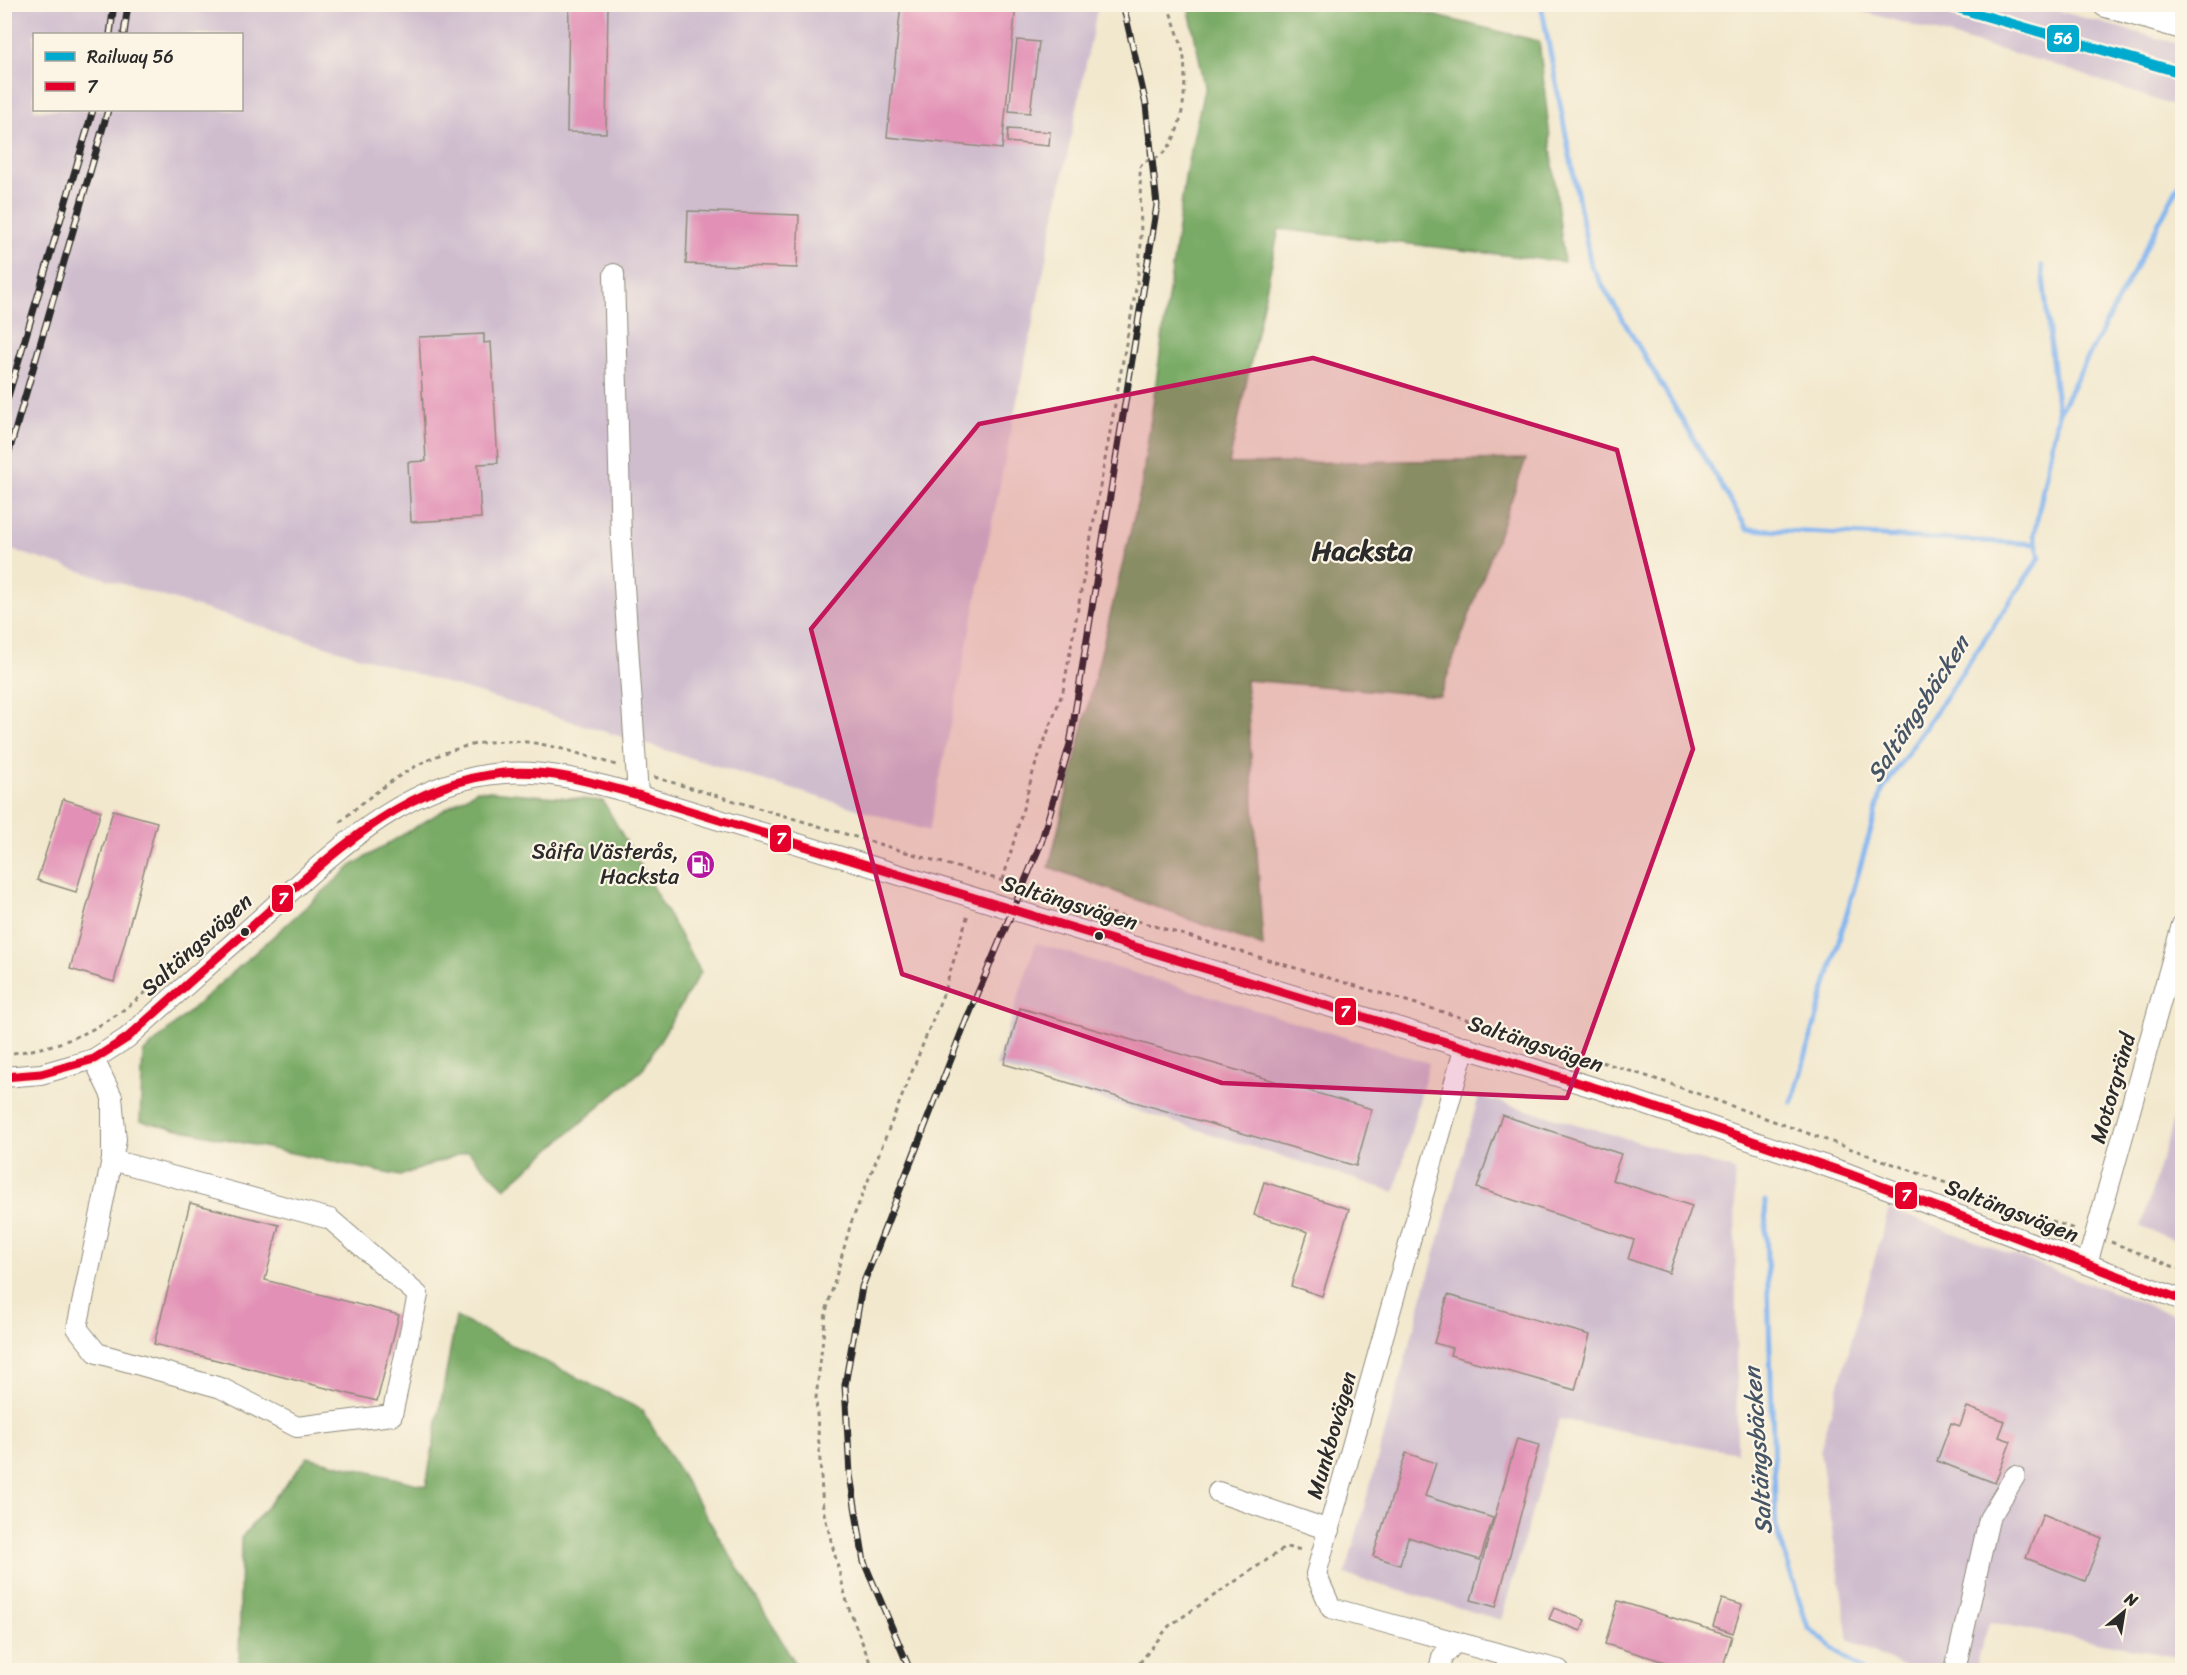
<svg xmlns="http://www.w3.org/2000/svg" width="2187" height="1675" font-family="Sriracha,sans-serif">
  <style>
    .industrial { fill: #cfbdce; fill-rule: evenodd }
    .forest { fill: #7aab66; stroke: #526b48; stroke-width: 1.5 }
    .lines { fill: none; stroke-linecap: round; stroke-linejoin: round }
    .stream { stroke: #84b6f0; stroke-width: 5 }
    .building { fill: #e290b5 }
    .minor-casing { stroke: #8e8a7c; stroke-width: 22 }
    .major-casing { stroke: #8e8a7c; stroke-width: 28 }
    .path { stroke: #8e8a7c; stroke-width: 3; stroke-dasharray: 4.5 4.5; stroke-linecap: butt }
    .minor { stroke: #fff; stroke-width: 20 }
    .major { stroke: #fff; stroke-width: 26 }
    .rail-casing { stroke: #2b2b2b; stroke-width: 7 }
    .rail { stroke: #fcf5e5; stroke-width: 4.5; stroke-dasharray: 14; stroke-linecap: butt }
    .bus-1-casing { stroke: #fcf5e5; stroke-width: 14 }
    .bus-1 { stroke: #e4002b; stroke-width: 9 }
    .rail-1-casing { stroke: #fcf5e5; stroke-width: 15 }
    .rail-1 { stroke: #00a9ce; stroke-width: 10 }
    .marked { fill: #c2185b; fill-opacity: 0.2; stroke: #c2185b; stroke-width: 4.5; stroke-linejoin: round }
    .bus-dot { fill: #2b2b2b; stroke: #fcf5e5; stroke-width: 2 }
    .labels { text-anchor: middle; stroke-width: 4.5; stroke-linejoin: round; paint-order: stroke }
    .poi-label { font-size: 22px; fill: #2b2b2b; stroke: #fcf5e5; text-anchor: end }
    .street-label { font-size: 22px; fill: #2b2b2b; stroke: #fcf5e5 }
    .water-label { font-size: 24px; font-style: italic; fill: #465566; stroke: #fcf5e5 }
    .district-label { font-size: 28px; font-weight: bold; fill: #2b2b2b; stroke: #fcf5e5 }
    .line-badge { stroke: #fcf5e5; stroke-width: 2 }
    .badge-label { font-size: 16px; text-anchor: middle; font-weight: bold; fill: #fff }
  </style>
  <rect width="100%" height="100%" fill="#fcf5e5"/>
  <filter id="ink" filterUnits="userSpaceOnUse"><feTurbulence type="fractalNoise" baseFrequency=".0167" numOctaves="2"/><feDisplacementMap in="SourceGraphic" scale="12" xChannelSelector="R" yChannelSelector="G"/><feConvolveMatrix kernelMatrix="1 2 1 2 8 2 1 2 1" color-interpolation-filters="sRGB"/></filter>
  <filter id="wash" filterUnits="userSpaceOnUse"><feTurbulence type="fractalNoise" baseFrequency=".008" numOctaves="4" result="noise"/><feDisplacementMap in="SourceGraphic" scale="24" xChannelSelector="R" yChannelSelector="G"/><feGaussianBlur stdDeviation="1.35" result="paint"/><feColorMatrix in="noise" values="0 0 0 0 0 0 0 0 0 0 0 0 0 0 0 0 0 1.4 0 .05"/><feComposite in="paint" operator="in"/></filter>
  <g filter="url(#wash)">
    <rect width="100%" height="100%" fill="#f2e8ce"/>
    <g class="industrial">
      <path d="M4 5H1098L929 831 5 548ZM34 34H242V110H34Z"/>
      <path d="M1839 5H2037L2182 45V109L2052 64Z"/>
      <path d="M1036 943 1429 1063 1395 1192 996 1066Z"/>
      <path d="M2182 1091V1243L2141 1227Z"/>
      <path d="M1479 1096 1735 1170 1737 1453 1559 1419 1501 1620 1345 1575Z"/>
      <path d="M1889 1209 2182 1318V1658L1989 1622 1975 1670H1910L1849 1640 1820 1451Z"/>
    </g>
    <g class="forest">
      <path d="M1188 5H1392L1539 41 1564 262 1279 229 1229 464 1526 459 1440 696 1246 680 1263 947 1049 867 1141 488 1186 171 1205 86Z"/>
      <path d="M477 790 603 801 701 972 642 1070 505 1188 468 1151 400 1176 140 1121 143 1053 354 864Z"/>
      <path d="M456 1317 642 1410 794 1661 792 1670H239L241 1538 308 1457 426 1486Z"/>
    </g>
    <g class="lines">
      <g class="stream">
        <path d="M1541 4 1591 266 1747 529 2037 544"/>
        <path d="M2042 266 2058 414"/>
        <path d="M1792 1103 1882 791 2040 557 2034 535 2058 414 2182 179"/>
        <path d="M1765 1201 1776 1527 1808 1628 1861 1670"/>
      </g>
    </g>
    <g id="blocks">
      <g class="building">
        <path d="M569 4H608L606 133 567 132Z"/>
        <path d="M901 4H1016L1002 149 887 137Z"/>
        <path d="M1017 40 1039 42 1030 113 1009 111Z"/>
        <path d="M1008 129 1050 132 1049 146 1007 142Z"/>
        <path d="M688 211 799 215 797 268 686 264Z"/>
        <path d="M484 334V343L491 342 498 463 478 464 481 518 411 522 408 462 426 461 419 337Z"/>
        <path d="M63 799 101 811 76 892 37 880Z"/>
        <path d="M113 810 157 822 114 982 70 969Z"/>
        <path d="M1020 1008 1372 1109 1356 1166 1004 1064Z"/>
        <path d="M1502 1115 1621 1154 1612 1180 1692 1206 1669 1273 1628 1259 1634 1240 1477 1188Z"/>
        <path d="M1264 1182 1349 1209 1322 1296 1291 1286 1308 1232 1254 1215Z"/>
        <path d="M190 1203 279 1225 265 1280 399 1315 377 1401 154 1344Z"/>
        <path d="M1448 1295 1590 1335 1575 1390 1450 1355 1452 1348 1434 1343Z"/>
        <path d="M1967 1407 2005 1421 1999 1437 2011 1441 1995 1483 1937 1461 1951 1423 1960 1426Z"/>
        <path d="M1517 1439 1539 1445 1496 1607 1471 1600Z"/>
        <path d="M1406 1453 1436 1463 1425 1496 1493 1518 1480 1560 1408 1537 1400 1565 1373 1556Z"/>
        <path d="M2043 1514 2102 1538 2085 1581 2026 1558Z"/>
        <path d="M1722 1599 1742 1605 1733 1633 1713 1626Z"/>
        <path d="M1618 1601 1732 1636 1722 1670H1692L1605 1644Z"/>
        <path d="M1554 1608 1585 1620 1581 1631 1549 1619Z"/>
      </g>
    </g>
  </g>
  <g filter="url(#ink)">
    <use href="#blocks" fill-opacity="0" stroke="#8e8a7c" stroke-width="1.5"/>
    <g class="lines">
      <defs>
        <g id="minor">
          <path d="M614 274 621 541 638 795"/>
          <path d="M1465 1046 1316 1574 1331 1608 1559 1670"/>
          <path d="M94 1059 112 1097 116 1140 77 1328 97 1353 221 1388 297 1427 392 1415 418 1295 330 1219 112 1160V1097"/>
          <path d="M4 1077 41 1074 94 1059 127 1038C171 999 215 959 259 920 329 857 405 779 504 773 550 770 595 783 638 795L1609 1092 1849 1174 2182 1300"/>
          <path d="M2087 1264 2182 925"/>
          <path d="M1218 1492 1329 1530"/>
          <path d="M1439 1670 1442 1657 1455 1643"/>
          <path d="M1955 1670 1989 1519 2015 1476"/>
        </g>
        <g id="major">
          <path d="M2106 4 2182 26"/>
          <path d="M2171 4 2182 9"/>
        </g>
      </defs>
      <use href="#minor" class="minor-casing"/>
      <use href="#major" class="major-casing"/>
      <g class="path">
        <path d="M654 777 1450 1014 1665 1082 2077 1230"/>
        <path d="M340 822C389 779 441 741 509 741 545 741 582 755 616 765"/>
        <path d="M1003 880 1034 769 1063 691 1137 283 1141 244 1140 167 1144 161C1184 159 1187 88 1184 58 1181 40 1174 22 1167 4"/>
        <path d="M4 1054C94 1045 129 1007 193 951"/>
        <path d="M2111 1242 2182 1270"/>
        <path d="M873 1670 848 1606 823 1509 816 1398 826 1312 851 1223 944 992 968 914"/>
        <path d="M1134 1670 1169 1626 1286 1547 1302 1550"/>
      </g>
      <use href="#minor" class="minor"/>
      <use href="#major" class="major"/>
      <defs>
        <g id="rail">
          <path d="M110 34 114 4"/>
          <path d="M124 34 128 4"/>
          <path d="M4 410 93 110"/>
          <path d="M4 469 108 110"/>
          <path d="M910 1670 864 1562 850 1475 845 1385 862 1287 962 1031 1041 843 1070 744 1157 205 1146 105 1123 4"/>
        </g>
      </defs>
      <use href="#rail" class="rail-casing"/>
      <use href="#rail" class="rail"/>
      <defs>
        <path id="bus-1" d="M4 1077 41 1074 94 1059 127 1038C171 999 215 959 259 920 330 856 404 782 504 773 549 769 595 783 638 795L1609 1092 1849 1174 2182 1300"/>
      </defs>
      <use href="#bus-1" class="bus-1-casing"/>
      <use href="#bus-1" class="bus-1"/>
      <defs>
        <path id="rail-1" d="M1944 4 2182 73"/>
      </defs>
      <use href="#rail-1" class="rail-1-casing"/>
      <use href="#rail-1" class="rail-1"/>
    </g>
  </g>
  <path class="marked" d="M1313 358 1617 450 1693 749 1567 1098 1222 1083 902 974 811 629 979 424Z"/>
  <defs>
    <symbol id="fuel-disc" viewBox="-11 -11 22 22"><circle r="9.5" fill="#b5179e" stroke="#fcf5e5"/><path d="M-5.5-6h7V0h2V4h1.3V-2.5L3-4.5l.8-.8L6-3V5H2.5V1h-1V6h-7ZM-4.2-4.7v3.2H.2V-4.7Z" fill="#fff"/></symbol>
  </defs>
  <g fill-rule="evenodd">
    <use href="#fuel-disc" x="684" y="848" width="33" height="33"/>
  </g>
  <g class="bus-dot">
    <circle cx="245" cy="932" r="5"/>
    <circle cx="1099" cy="936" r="5"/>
  </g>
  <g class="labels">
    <g class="poi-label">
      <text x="679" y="859">Såifa Västerås,<tspan x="679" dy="25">Hacksta</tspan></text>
    </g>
    <g class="street-label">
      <text transform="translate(1070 902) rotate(17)" y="8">Saltängsvägen</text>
      <text transform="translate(196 944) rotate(-42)" y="8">Saltängsvägen</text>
      <text transform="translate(1536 1043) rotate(18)" y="8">Saltängsvägen</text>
      <text transform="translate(2112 1088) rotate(-74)" y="8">Motorgränd</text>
      <text transform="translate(2012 1210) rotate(21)" y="8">Saltängsvägen</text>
      <text transform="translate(1331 1435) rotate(-74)" y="8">Munkbovägen</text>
    </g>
    <g class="water-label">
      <text transform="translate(1918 709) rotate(-57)" y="8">Saltängsbäcken</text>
      <text transform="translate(1758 1451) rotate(-94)" y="8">Saltängsbäcken</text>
    </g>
    <g class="district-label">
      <text x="1362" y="560">Hacksta</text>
    </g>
  </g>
  <g class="line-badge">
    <rect x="2046" y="24" width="34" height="29" rx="6" fill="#00a9ce"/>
    <rect x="769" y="824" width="23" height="29" rx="6" fill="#e4002b"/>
    <rect x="271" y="884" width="23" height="29" rx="6" fill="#e4002b"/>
    <rect x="1334" y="997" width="23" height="29" rx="6" fill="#e4002b"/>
    <rect x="1894" y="1181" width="24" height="29" rx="6" fill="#e4002b"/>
  </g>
  <g class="badge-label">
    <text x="2063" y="44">56</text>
    <text x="781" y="844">7</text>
    <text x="283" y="904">7</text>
    <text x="1345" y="1017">7</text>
    <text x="1906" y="1201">7</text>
  </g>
  <rect width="2187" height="1675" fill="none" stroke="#fcf5e5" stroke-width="24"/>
  <rect x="33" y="33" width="210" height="78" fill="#fcf5e5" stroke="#a8a49b" stroke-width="1.5"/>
  <rect x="45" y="52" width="30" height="9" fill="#00a9ce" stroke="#a8a49b" stroke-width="1.5"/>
  <text x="87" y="63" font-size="18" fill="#2b2b2b">Railway 56</text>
  <rect x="45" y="82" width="30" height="9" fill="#e4002b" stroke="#a8a49b" stroke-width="1.5"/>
  <text x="87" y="93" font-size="18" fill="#2b2b2b">7</text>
  <g transform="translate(2124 1612) rotate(30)" stroke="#fcf5e5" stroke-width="4.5" paint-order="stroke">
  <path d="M0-4.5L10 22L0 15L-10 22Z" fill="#2b2b2b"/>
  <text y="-9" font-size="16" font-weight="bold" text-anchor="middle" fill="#2b2b2b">N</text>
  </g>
</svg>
